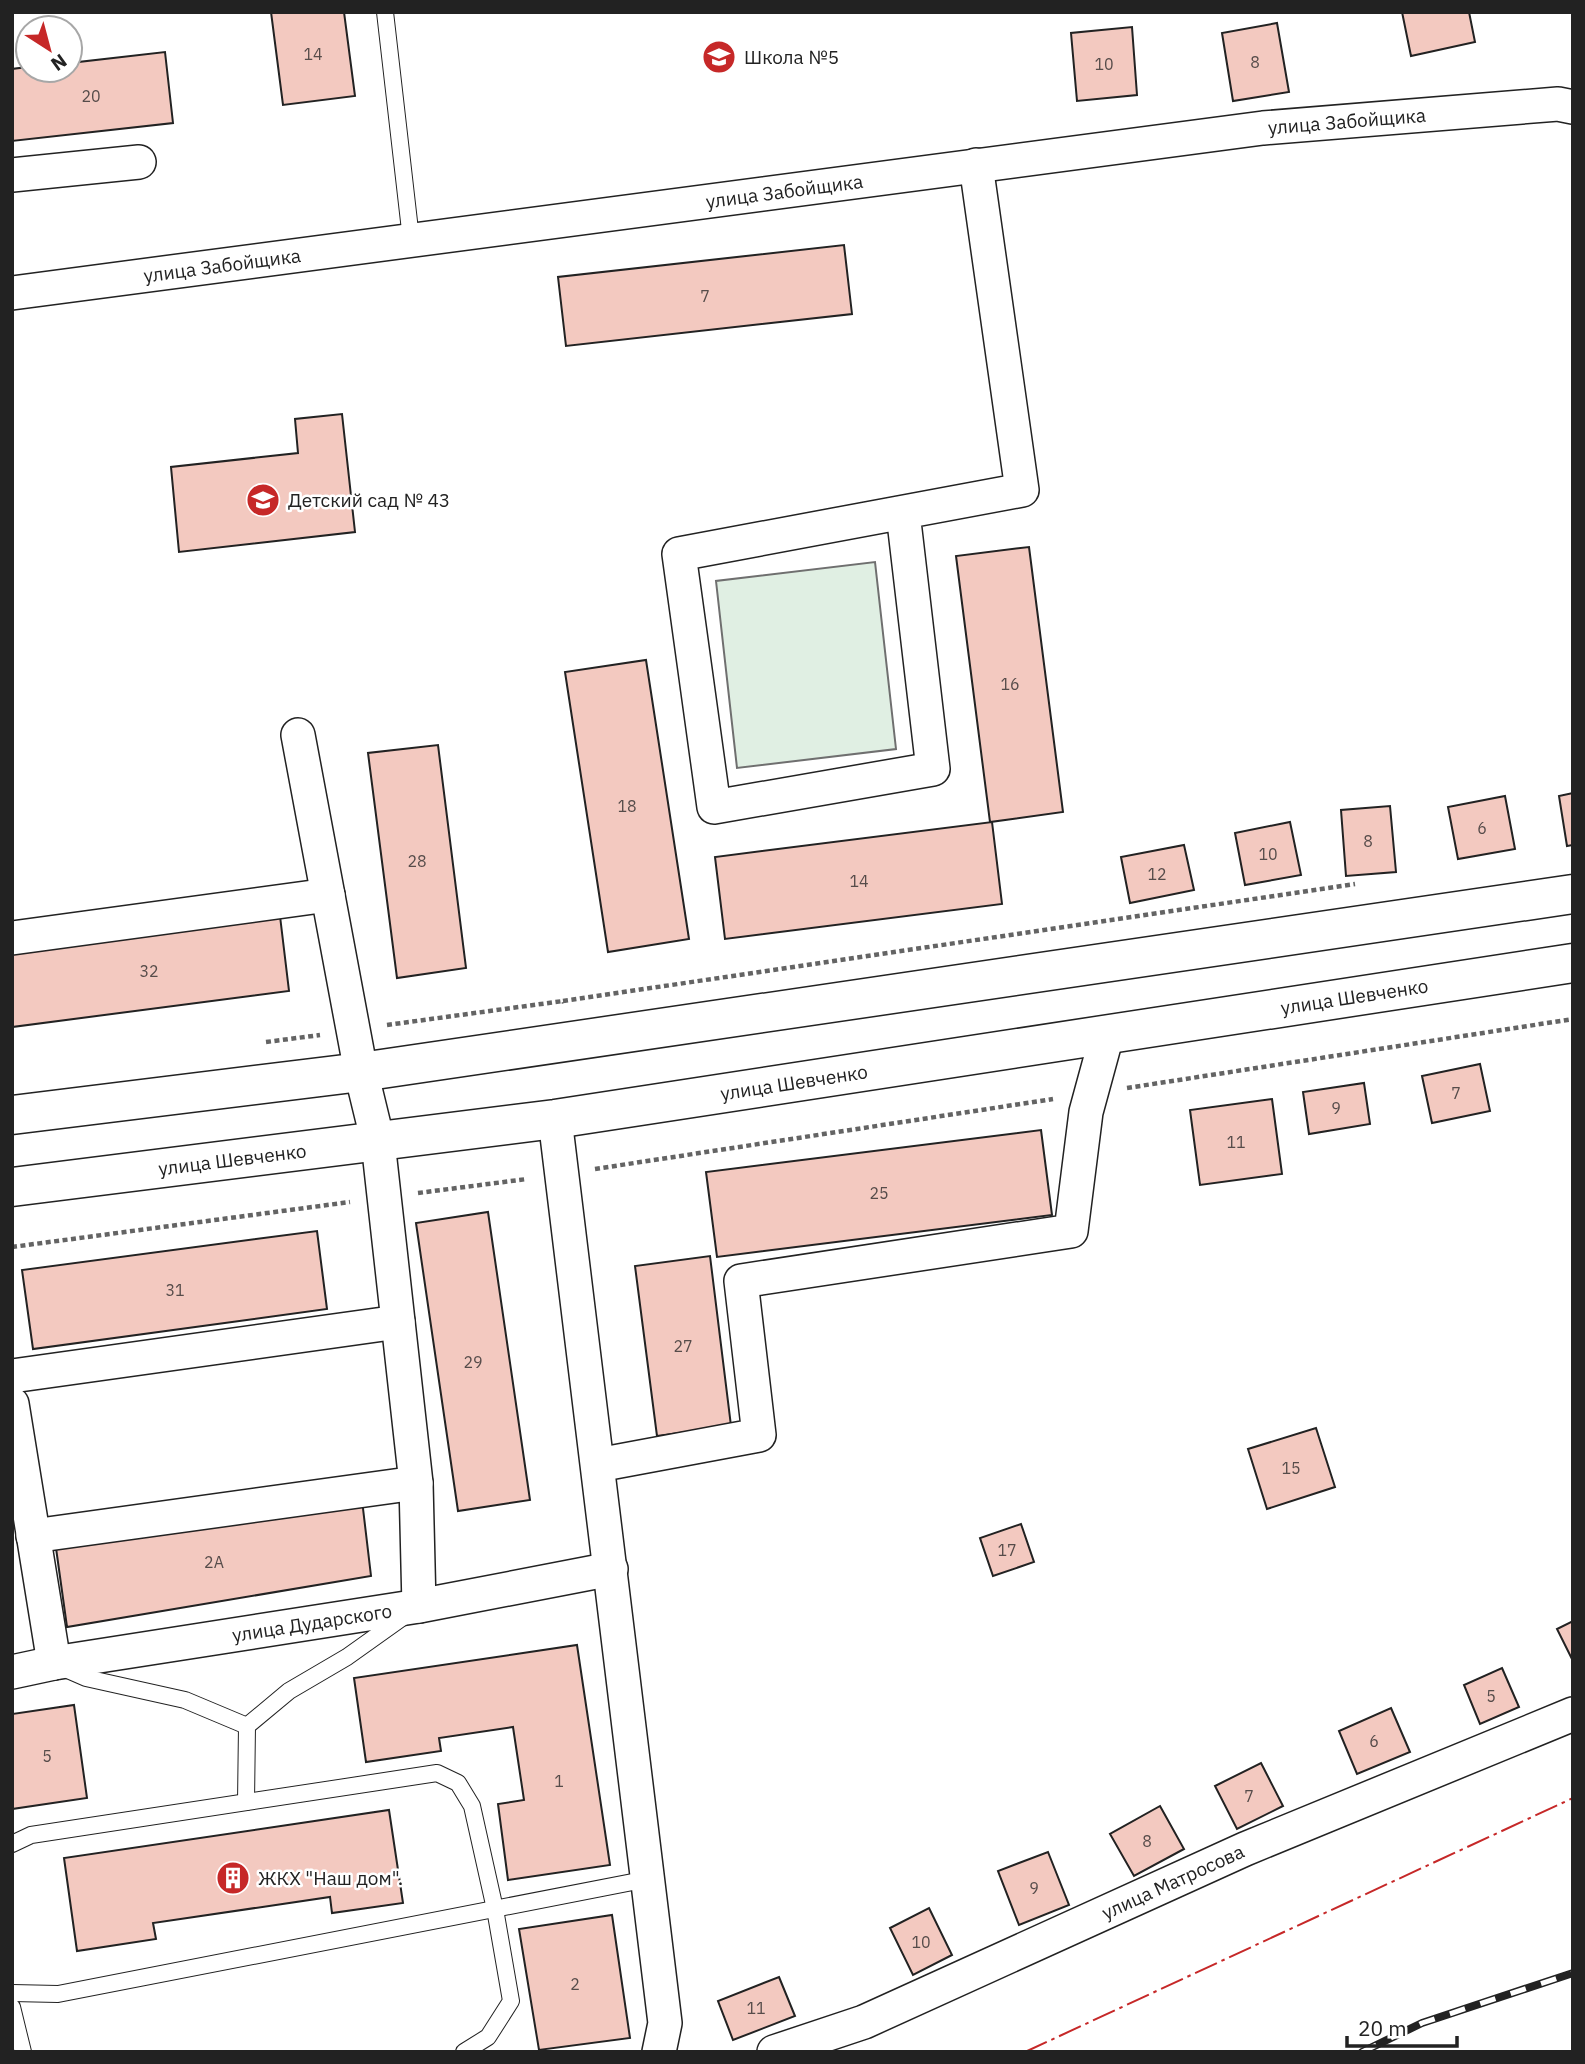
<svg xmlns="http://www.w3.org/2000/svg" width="1585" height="2064" font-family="'IBM Plex Sans',sans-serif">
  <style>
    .green { fill: #e0efe3; stroke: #6f6f6f; stroke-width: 2 }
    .building { fill: #f3c9c0; stroke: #222; stroke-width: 2 }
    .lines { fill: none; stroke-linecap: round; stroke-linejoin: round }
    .lane-casing { stroke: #222; stroke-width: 18 }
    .street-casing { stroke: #222; stroke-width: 36 }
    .secondary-casing { stroke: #222; stroke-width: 41 }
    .path { stroke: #646464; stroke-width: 4.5; stroke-dasharray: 5 3.5; stroke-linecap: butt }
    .lane { stroke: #fff; stroke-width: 16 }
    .street { stroke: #fff; stroke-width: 33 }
    .secondary { stroke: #fff; stroke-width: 38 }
    .rail-casing { stroke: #222; stroke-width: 8 }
    .rail { stroke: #fff; stroke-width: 5; stroke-dasharray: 16; stroke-linecap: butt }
    .power { stroke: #c62828; stroke-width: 2; stroke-dasharray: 24 5 3.5 5; stroke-linecap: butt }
    .labels { text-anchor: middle; stroke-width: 5; stroke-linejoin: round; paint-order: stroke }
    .number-label { font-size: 16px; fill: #564c4a }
    .poi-label { font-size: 19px; fill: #222; stroke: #fff; text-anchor: start }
    .street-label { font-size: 19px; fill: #222; stroke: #fff }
  </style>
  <rect width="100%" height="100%" fill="#fff"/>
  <path class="green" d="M875 562 896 749 737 768 716 581Z"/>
  <g class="building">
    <path d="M271 12H344L355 96 283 105Z"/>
    <path d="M1402 12H1469L1475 42 1411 56Z"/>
    <path d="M1277 23 1289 92 1233 101 1222 33Z"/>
    <path d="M1132 27 1137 95 1077 101 1071 33Z"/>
    <path d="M165 52 173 123 12 141V69L28 67V70H70V63Z"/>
    <path d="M844 245 852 314 566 346 558 277Z"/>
    <path d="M342 414 355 532 179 552 171 467 298 453 295 419Z"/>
    <path d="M1029 547 1063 812 990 822 956 556Z"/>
    <path d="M646 660 689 939 608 952 565 672Z"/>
    <path d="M438 745 466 968 397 978 368 753Z"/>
    <path d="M1573 793V845L1567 846 1559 796Z"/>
    <path d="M1505 796 1515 849 1458 859 1448 807Z"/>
    <path d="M1390 806 1396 872 1346 876 1341 810Z"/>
    <path d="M992 822 1002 904 725 939 715 857Z"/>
    <path d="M1290 822 1301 875 1245 885 1235 833Z"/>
    <path d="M1184 845 1194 890 1130 903 1121 857Z"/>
    <path d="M280 916 289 991 12 1027V950Z"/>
    <path d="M1480 1064 1490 1111 1432 1123 1422 1076Z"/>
    <path d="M1364 1083 1370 1124 1309 1134 1303 1092Z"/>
    <path d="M1272 1099 1282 1174 1200 1185 1190 1110Z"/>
    <path d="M1041 1130 1052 1215 717 1257 706 1172Z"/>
    <path d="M488 1212 530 1500 458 1511 416 1223Z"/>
    <path d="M317 1231 327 1309 33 1349 22 1270Z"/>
    <path d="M710 1256 731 1426 657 1436 635 1266Z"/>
    <path d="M1316 1428 1335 1487 1267 1509 1248 1449Z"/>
    <path d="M362 1500 371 1576 67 1627 56 1548Z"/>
    <path d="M1021 1524 1034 1562 993 1576 980 1538Z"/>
    <path d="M1573 1621V1661L1557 1629Z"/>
    <path d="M577 1645 610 1865 508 1880 498 1804 524 1800 513 1727 439 1738 441 1751 366 1762 354 1678Z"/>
    <path d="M1502 1668 1519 1707 1480 1724 1464 1685Z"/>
    <path d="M74 1705 87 1798 12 1809V1714Z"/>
    <path d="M1391 1708 1410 1752 1357 1774 1339 1731Z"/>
    <path d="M1261 1763 1283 1806 1237 1829 1215 1786Z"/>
    <path d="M1160 1806 1184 1849 1134 1876 1110 1834Z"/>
    <path d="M389 1810 403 1903 332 1913 330 1897 153 1923 156 1939 77 1951 64 1858Z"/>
    <path d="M1048 1852 1069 1905 1019 1925 998 1871Z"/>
    <path d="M929 1908 952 1955 913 1975 890 1928Z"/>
    <path d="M612 1915 630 2038 539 2050 519 1929Z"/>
    <path d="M779 1977 795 2016 733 2040 718 2001Z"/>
  </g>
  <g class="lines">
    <defs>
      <g id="lane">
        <path d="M385 12 411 239"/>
        <path d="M63 1668 86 1678 185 1700 247 1726"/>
        <path d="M246 1802 247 1726 289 1691 347 1657 406 1615"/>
        <path d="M12 1844 31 1835 437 1773 458 1783 472 1806 495 1909 511 2001 488 2037 464 2052"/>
        <path d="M12 1993 58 1994 648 1879"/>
        <path d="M12 2007 23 2052"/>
      </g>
      <g id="street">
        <path d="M12 175 139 162"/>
        <path id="s1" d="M12 293 1263 128 1558 104 1573 107"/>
        <path d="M903 513 933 769 714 807 679 554 1022 490 976 165"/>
        <path d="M298 735 361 1072 378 1142 416 1483 419 1606"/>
        <path d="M12 938 328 895"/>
        <path d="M555 1119 665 2023 659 2052"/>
        <path d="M12 1376 398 1322"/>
        <path d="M12 1404 54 1663"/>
        <path d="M598 1465 759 1435 741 1281 1071 1231 1086 1112 1107 1035"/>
        <path d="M33 1536 416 1483"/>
        <path id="s2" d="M12 1672 54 1663 419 1606 611 1569"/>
        <path id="s3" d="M774 2052 864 2022 1245 1849 1573 1714"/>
      </g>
      <g id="secondary">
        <path d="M12 1115 361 1072 1573 894"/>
        <path id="s4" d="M12 1187 555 1119 1573 963"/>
      </g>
    </defs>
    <use href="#lane" class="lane-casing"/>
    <use href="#street" class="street-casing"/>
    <use href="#secondary" class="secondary-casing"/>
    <g class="path">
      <path d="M563 1001 1355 884"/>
      <path d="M387 1025 563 1001 564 1003"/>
      <path d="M266 1042 320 1035"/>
      <path d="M1127 1088 1573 1019"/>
      <path d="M595 1169 1053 1099"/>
      <path d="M418 1193 527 1179"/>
      <path d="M12 1247 350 1202"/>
    </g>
    <use href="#lane" class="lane"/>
    <use href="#street" class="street"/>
    <use href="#secondary" class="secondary"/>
    <defs>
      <path id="rail" d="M1362 2052 1422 2023 1573 1973"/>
    </defs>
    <use href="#rail" class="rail-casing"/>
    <use href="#rail" class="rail"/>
    <path class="power" d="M1025 2052 1573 1798"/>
  </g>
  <defs>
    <symbol id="school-disc" viewBox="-11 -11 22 22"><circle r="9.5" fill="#c62828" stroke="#fff"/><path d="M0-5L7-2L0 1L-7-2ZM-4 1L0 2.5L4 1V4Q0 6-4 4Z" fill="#fff"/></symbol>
    <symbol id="building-disc" viewBox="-11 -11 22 22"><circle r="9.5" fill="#c62828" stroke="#fff"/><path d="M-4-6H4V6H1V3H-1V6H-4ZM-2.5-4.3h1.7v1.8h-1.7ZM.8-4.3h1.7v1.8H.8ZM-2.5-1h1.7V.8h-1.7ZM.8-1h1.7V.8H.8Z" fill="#fff"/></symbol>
  </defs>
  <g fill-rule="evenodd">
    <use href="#school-disc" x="700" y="38" width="38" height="38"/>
    <use href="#school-disc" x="244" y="481" width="38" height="38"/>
    <use href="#building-disc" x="214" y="1859" width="38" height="38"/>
  </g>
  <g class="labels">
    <g class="number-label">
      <text x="313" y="60">14</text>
      <text x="1255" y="68">8</text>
      <text x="1104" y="70">10</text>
      <text x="91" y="102">20</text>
      <text x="705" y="302">7</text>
      <text x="1010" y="690">16</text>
      <text x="627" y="812">18</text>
      <text x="1482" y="834">6</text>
      <text x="1368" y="847">8</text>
      <text x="1268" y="860">10</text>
      <text x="417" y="867">28</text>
      <text x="1157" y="880">12</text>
      <text x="859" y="887">14</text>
      <text x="149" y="977">32</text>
      <text x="1456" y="1099">7</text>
      <text x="1336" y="1114">9</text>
      <text x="1236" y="1148">11</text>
      <text x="879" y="1199">25</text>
      <text x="175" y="1296">31</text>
      <text x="683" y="1352">27</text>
      <text x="473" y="1368">29</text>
      <text x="1291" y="1474">15</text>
      <text x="1007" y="1556">17</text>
      <text x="214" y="1568">2А</text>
      <text x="1491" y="1702">5</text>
      <text x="1374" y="1747">6</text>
      <text x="47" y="1762">5</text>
      <text x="559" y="1787">1</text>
      <text x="1249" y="1802">7</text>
      <text x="1147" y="1847">8</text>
      <text x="1034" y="1894">9</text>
      <text x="921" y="1948">10</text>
      <text x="575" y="1990">2</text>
      <text x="756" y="2014">11</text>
    </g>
    <g class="poi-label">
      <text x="744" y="64">Школа №5</text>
      <text x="288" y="507">Детский сад № 43</text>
      <text x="258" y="1885">ЖКХ "Наш дом".</text>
    </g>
    <g class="street-label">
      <text dy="7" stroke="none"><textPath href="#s1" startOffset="1346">улица Забойщика</textPath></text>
      <text dy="7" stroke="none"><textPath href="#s1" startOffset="779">улица Забойщика</textPath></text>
      <text dy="7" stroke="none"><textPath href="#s1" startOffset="212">улица Забойщика</textPath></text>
      <text dy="7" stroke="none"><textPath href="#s4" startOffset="1356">улица Шевченко</textPath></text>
      <text dy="7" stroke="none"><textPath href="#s4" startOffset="789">улица Шевченко</textPath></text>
      <text dy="7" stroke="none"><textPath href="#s4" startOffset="222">улица Шевченко</textPath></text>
      <text dy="7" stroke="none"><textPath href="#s2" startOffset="304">улица Дударского</textPath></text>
      <text dy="7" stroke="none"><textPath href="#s3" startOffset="434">улица Матросова</textPath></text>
    </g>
  </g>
  <rect width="1585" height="2064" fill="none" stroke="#222222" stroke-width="28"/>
  <g transform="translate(49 49) rotate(144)"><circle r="33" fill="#ffffff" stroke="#a7a7a7" stroke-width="2"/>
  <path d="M0-5L12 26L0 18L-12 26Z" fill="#c62828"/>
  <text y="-10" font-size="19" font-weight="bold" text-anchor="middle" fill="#222222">N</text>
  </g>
  <path d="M1347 2036v10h110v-10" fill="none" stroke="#222222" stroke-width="3.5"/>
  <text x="1358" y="2036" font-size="21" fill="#222222" stroke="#ffffff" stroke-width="5" paint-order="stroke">20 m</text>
</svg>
